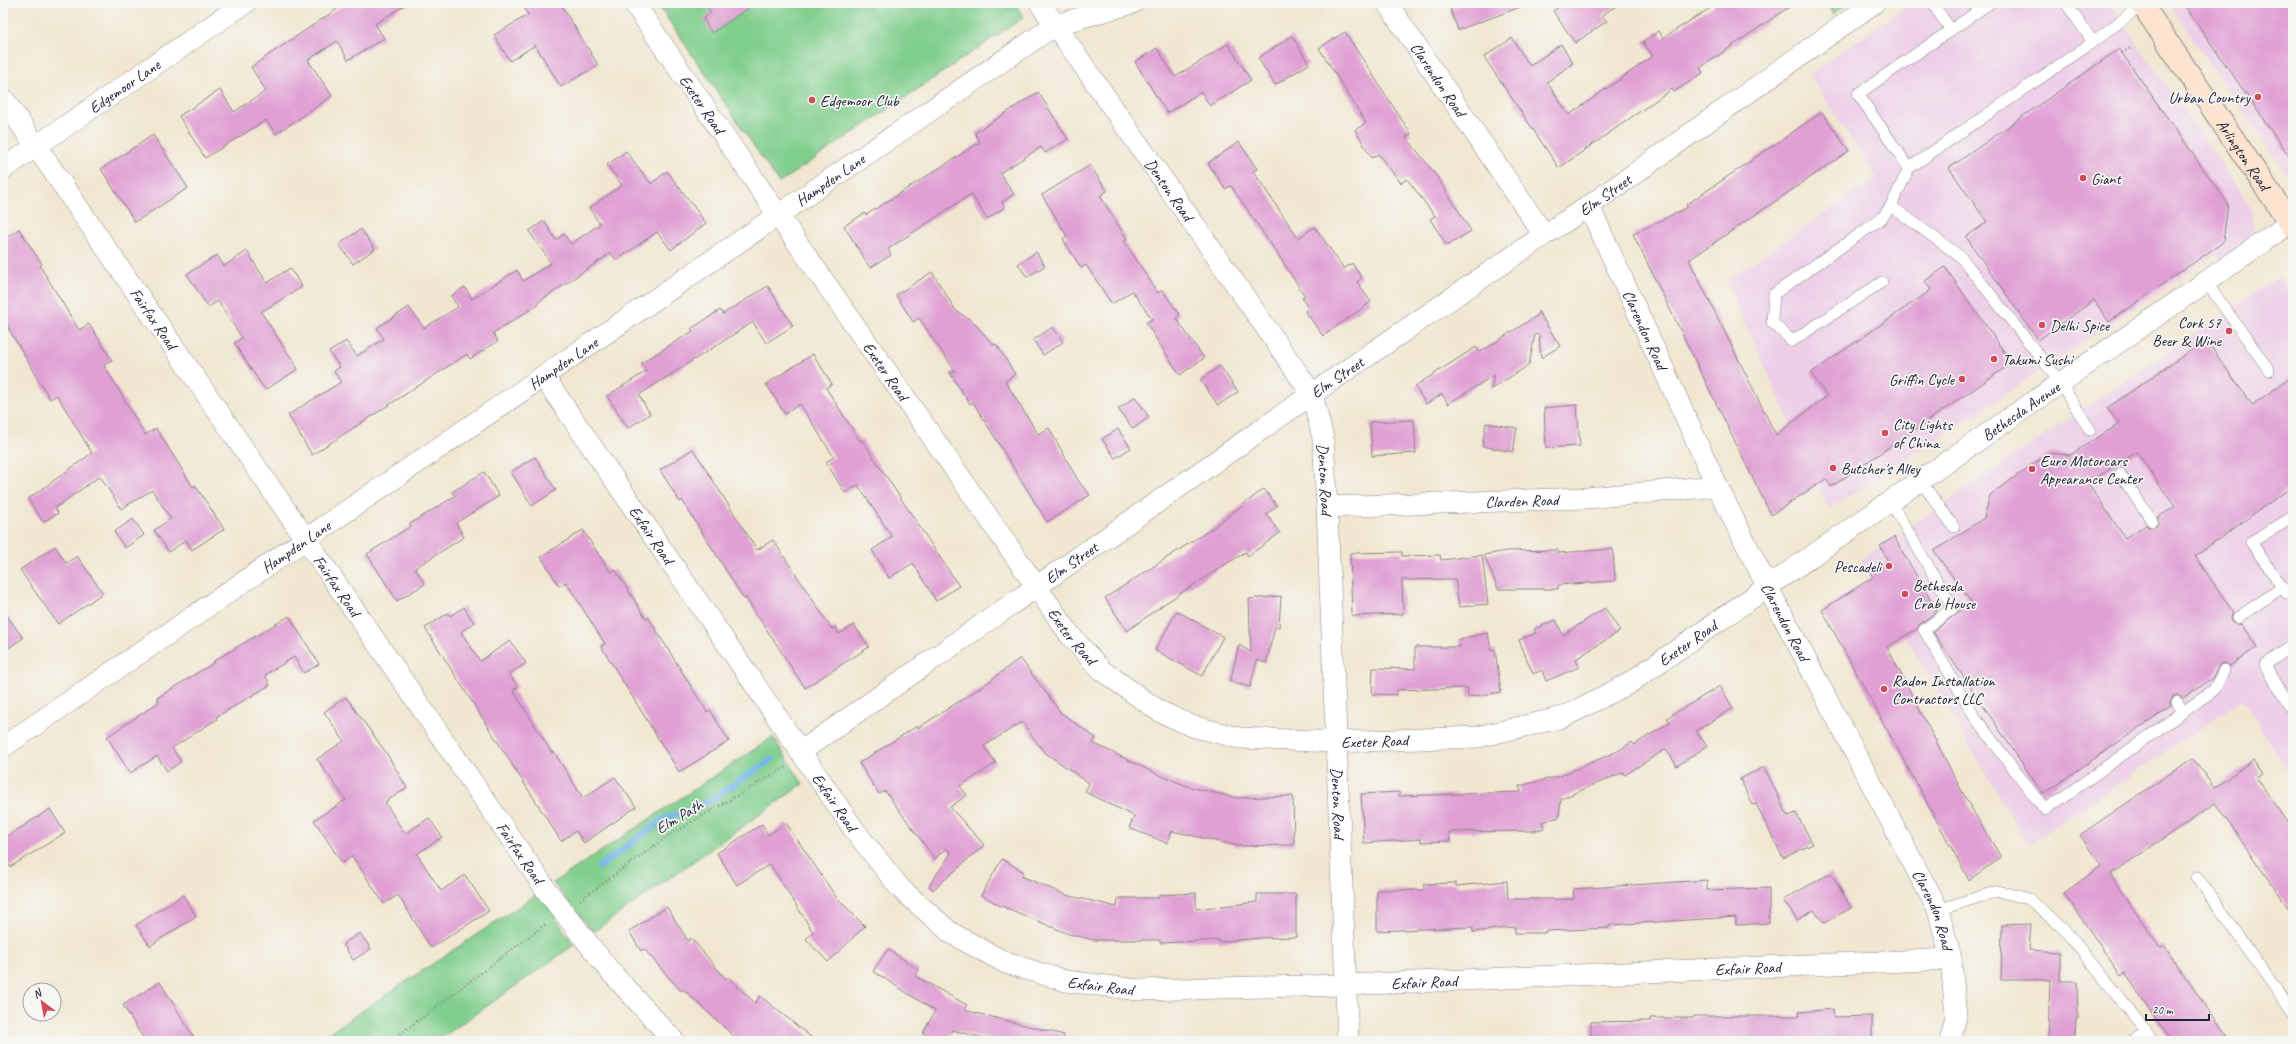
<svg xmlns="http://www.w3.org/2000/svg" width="2296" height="1044" font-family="Caveat,sans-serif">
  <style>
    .built { fill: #edd0e8 }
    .green { fill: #81cf8e; stroke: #527864 }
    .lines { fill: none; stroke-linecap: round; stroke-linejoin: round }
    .stream { stroke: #77b5ea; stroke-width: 6 }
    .building { fill: #e0a0d4; fill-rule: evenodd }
    .service-casing { stroke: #8a8486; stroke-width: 12 }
    .minor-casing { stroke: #8a8486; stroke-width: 22 }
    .secondary-casing { stroke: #8a8486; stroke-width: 24 }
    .path { stroke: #8a8486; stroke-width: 2.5; stroke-dasharray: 1 3; stroke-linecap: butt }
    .service { stroke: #fff; stroke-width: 11 }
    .minor { stroke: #fff; stroke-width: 21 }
    .secondary { stroke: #fde4d0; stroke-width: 22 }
    .poi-dot { fill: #d1495b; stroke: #f6f6f2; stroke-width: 1.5 }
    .labels { text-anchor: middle; stroke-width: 3.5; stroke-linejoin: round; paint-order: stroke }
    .street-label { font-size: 16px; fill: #22223b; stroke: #f6f6f2 }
    .poi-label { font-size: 16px; fill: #22223b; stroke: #f6f6f2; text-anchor: start }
  </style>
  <rect width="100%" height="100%" fill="#f6f6f2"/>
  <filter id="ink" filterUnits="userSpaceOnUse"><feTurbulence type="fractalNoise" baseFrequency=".025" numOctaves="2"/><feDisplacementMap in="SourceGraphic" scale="8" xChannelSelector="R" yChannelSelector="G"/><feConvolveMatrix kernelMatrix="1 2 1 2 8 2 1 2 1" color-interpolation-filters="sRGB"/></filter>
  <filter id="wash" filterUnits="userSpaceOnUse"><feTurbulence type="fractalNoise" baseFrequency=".012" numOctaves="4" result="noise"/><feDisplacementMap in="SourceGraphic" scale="16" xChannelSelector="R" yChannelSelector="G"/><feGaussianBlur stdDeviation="0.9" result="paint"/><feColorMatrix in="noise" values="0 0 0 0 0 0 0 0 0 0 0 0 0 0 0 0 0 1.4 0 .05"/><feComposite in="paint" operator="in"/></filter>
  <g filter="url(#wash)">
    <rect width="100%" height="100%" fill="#f1e7d1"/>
    <g class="built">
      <path d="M1910 3H2109L2247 201 2252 211 2254 226 2250 235 2239 247 2222 260 2217 253 1998 399 1829 509 1726 281 1877 178 1809 75Z"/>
      <path d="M2168 3H2293V183L2292 182Z"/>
      <path d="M2279 277 2293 297V780L2243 699 2028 845 1860 560Z"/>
    </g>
    <g class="green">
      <path d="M657 3H1014L1024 17 779 183Z"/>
      <path d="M1826 3H1848L1833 14Z"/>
      <path d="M773 737 803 784 593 932 553 883Z"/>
      <path d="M539 893 574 945 437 1041H317Z"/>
    </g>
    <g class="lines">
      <path class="stream" d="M599 867 664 819 706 803 772 759"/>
    </g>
    <g id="blocks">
      <g class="building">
        <path d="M346 3H408L375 24 384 38 348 60 337 41 308 60 332 96 276 134 266 120 205 158 179 116 220 90 234 112 266 91 251 67Z"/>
        <path d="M522 3H560L598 65 561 87 535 45 510 61 494 35 528 15Z"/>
        <path d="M705 3H756L712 33 703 19 711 13Z"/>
        <path d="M1464 3H1526V5L1458 30 1450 9Z"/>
        <path d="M1565 3H1621L1602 15 1607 21 1575 43 1553 11Z"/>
        <path d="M1718 3H1795L1700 68 1703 73 1674 92 1672 89 1559 168 1484 57 1512 38 1530 66 1561 44 1573 63 1547 82 1569 115 1653 56 1643 42 1659 31 1663 38Z"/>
        <path d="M2183 3H2293V162Z"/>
        <path d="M1345 32 1411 134 1406 137 1436 175 1471 231 1447 246 1430 219 1435 216 1407 179 1401 183 1378 154 1372 158 1355 130 1366 123 1319 48Z"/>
        <path d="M1292 36 1309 64 1275 85 1258 58Z"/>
        <path d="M1228 44 1251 80 1210 106 1201 92 1167 113 1135 62 1157 48 1175 77Z"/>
        <path d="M2119 49 2228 204 2223 242 2109 322 2094 300 2038 340 1966 237 1987 222 1949 168Z"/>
        <path d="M1038 92 1068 139 1045 153 1041 147 1000 173 1014 194 1002 202 1005 207 987 219 971 194 888 249 891 255 870 268 844 226 865 213 866 215 980 142 975 133Z"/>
        <path d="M1822 112 1849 151 1689 260 1776 435 1827 396 1811 373 1931 290 1925 281 1945 267 2012 363 1831 487 1826 479 1771 515 1633 234 1688 207 1686 205Z"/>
        <path d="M153 135 188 188 135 222 101 169Z"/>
        <path d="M1239 142 1257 169 1253 171 1298 238 1315 227 1344 269 1352 263 1362 278 1357 282 1371 302 1323 336 1305 311 1308 308 1302 298 1305 296 1277 253 1231 186 1225 189 1208 163Z"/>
        <path d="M626 151 651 184 667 171 706 223 671 250 657 232 616 260 611 253 537 303 538 305 493 333 498 341 470 359 467 354 312 455 288 415 341 382 334 371 340 367 329 352 346 341 357 356 384 339 377 328 409 307 424 328 458 307 451 296 465 287 472 299 517 270 523 281 551 263 529 231 544 221 556 240 564 234 571 244 600 224 589 208 622 185 607 165Z"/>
        <path d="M1090 165 1107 191 1100 196 1127 239 1124 241 1158 293 1162 290 1180 315 1176 318 1204 358 1180 375 1146 323 1152 319 1132 291 1112 304 1086 265 1081 268 1063 239 1067 236 1042 195Z"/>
        <path d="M19 229 42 264 40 266 79 330 89 324 112 360 104 365 145 435 156 428 193 487 195 485 224 529 192 550 186 540 169 552 154 530 171 519 152 490 121 509 100 476 55 508 58 513 43 522 28 499 92 453 57 395 50 399 3 319V240Z"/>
        <path d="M361 229 375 249 353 264 339 244Z"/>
        <path d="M247 251 267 283 290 268 302 287 261 312 298 369 265 390 234 343 242 338 218 301 208 307 187 274 217 255 224 266Z"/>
        <path d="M1036 252 1045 266 1027 277 1018 264Z"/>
        <path d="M932 272 956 311 971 320 994 345 996 344 1015 374 1005 381 1038 434 1049 428 1079 482 1090 495 1047 522 973 402 970 404 950 373 955 371 919 318 913 322 896 295Z"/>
        <path d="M768 286 793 326 766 343 753 322 639 395 650 414 628 428 607 396 647 371 641 363 693 331 691 329 720 310 723 314Z"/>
        <path d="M1538 311 1560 346 1541 358 1539 335 1535 334 1529 365 1491 389 1494 375 1448 404 1442 394 1426 404 1415 386 1476 347 1480 352 1538 315Z"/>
        <path d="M1053 327 1063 342 1043 355 1033 340Z"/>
        <path d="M2206 340 2252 405 2293 376V486L2195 556 2233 612 2230 618 2231 622 2237 625 2241 624 2257 647 2230 666 2224 663 2220 664 2212 678 2183 698 2177 695 2173 696 2170 702 2171 706 2043 794 1933 632 1971 602 1934 551 1984 518 1990 495 2049 453 2070 455 2119 424 2107 408ZM2137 452 2175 507 2158 517V524L2156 527H2149L2146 525 2125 538 2088 483Z"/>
        <path d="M813 354 832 384 826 388 860 441 862 440 959 586 936 601 913 563 889 578 872 550 892 537 858 485 845 493 826 462 834 457 800 404 785 414 766 384Z"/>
        <path d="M1220 366 1238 392 1218 405 1200 380Z"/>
        <path d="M1135 397 1149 417 1133 429 1118 409Z"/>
        <path d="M1577 405 1580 446 1546 448 1544 408Z"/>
        <path d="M1414 420 1416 453 1372 456 1370 422Z"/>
        <path d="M1486 423 1517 428 1513 452 1482 446Z"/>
        <path d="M1118 429 1131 448 1115 458 1102 439Z"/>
        <path d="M693 449 757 550 773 540 832 629 835 627 839 634 854 625 869 647 805 688 746 598 744 599 682 500 680 502 660 470Z"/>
        <path d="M535 457 556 490 532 506 511 472Z"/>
        <path d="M484 472 499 496 456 523 464 537 415 568 425 584 397 601 367 554 411 526 410 524 455 496 452 492Z"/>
        <path d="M1264 489 1277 506 1266 514 1280 533 1248 556 1245 552 1164 604 1127 631 1105 598 1208 531Z"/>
        <path d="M133 519 144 535 125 548 114 532Z"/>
        <path d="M583 530 610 572 615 569 646 619 648 617 707 712 710 710 729 741 679 772 601 646 605 644 566 582 559 586 541 557Z"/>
        <path d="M1894 537 1937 611 1920 624 1917 629 1887 647 1967 801 2001 857 1969 880 1822 610 1873 577 1870 572 1888 561 1880 546Z"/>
        <path d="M55 546 66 563 77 556 103 593 58 624 20 570Z"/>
        <path d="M1613 549 1615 581 1558 585V589H1498L1484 555 1506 551 1558 550V553Z"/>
        <path d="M1402 552V556L1440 555 1441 560 1482 555 1488 604 1459 607 1455 579 1402 580 1403 614 1352 616 1350 553Z"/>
        <path d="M1281 596 1279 627H1275L1266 663 1257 660 1250 687 1230 682 1239 645 1251 652 1249 599Z"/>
        <path d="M464 607 474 623 461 632 480 661 510 641 526 663 509 674 518 687 513 690 552 753 554 752 583 798 615 777 636 807 584 843 576 831 561 841 425 628 448 613 450 616Z"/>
        <path d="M1605 608 1620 631 1576 659 1579 667 1546 681 1542 670 1533 674 1519 640 1536 633 1534 629 1556 620 1563 635Z"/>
        <path d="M3 610 23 638 3 652Z"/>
        <path d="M1177 611 1223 637 1202 676 1155 650Z"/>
        <path d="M289 616 319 664 304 673 294 657 265 675 270 685 216 717 217 719 172 748 181 762 167 771 157 756 130 773 107 737 159 702 157 698 215 662 214 661Z"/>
        <path d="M1488 633 1491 651 1495 649 1501 692 1468 697 1467 688 1397 690V695L1372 694 1373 668 1415 669V647H1460L1459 639Z"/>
        <path d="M1020 658 1061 713 1096 738 1093 743 1157 774 1190 787 1237 798 1293 796 1294 845 1238 846 1172 831 1167 843 1129 828 1134 816 1085 792 1089 783 1044 752 1022 722 984 746 996 763 960 786 967 795 950 807 984 845 933 890 929 886 951 853 946 848 935 859 885 791 879 794 859 763 917 726 918 728 983 686Z"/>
        <path d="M1720 686 1733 708 1696 731 1707 746 1677 766 1666 749 1625 775 1624 772 1561 799 1559 817 1542 822 1544 828 1533 831 1449 832 1450 841 1421 842V839L1364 843 1361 794 1399 792V796L1521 792 1519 786 1560 776 1618 751 1632 742 1634 745 1670 722 1667 718Z"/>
        <path d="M346 697 387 754 407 788 385 802 405 834 429 818 442 837 417 854 441 891 465 875 489 911 431 948 398 895 384 904 352 856 342 863 314 820 346 800 317 759 344 741 324 712Z"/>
        <path d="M2193 758 2214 788 2253 760 2262 774 2256 777 2293 831V915L2215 803 2110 875 2160 948 2164 946 2230 1041H2171L2125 973 2121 976 2064 893 2101 866 2080 835Z"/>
        <path d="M1764 767 1788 816 1796 813 1813 844 1783 858 1756 804 1753 805 1740 779Z"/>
        <path d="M50 809 65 833 10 867 3 856V839Z"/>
        <path d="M786 823 836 897 865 926 828 962 806 939 813 932 770 864 737 885 717 853 762 824 768 835Z"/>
        <path d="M1002 859 1024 872 1021 876 1066 895 1117 907 1118 898H1159V895L1196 893V909L1257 902V894H1296V937L1259 938 1219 942V940L1160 943V940H1094L1069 934 999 905 981 895Z"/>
        <path d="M1831 873 1851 908 1824 923 1814 910 1797 920 1783 900Z"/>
        <path d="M1707 880V890L1769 888V923L1736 925V917L1609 925V928L1545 931V933H1515V927L1473 932V927L1377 931V890H1424V884L1456 883V886L1507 881 1508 899H1574L1573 889Z"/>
        <path d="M183 895 196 916 150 946 136 925Z"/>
        <path d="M667 907 688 941 691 938 726 979 728 977 755 1003 760 996 816 1041H739L683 989 681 991 644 949 641 951 629 931Z"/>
        <path d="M2031 924 2029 950 2060 952V981H2077L2078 1019H2076L2075 1041H2048L2050 980H2001L2002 925Z"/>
        <path d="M360 933 371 949 353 960 343 944Z"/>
        <path d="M888 949 919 970 915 976 967 1005 964 1010 1064 1035V1041H996L952 1030 946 1041H937L923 1033 935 1011 873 971Z"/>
        <path d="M160 982 196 1041H145L123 1005Z"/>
        <path d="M1833 1009 1834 1017 1872 1016V1039L1835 1041H1591V1022L1650 1021V1018H1694L1693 1016H1800L1799 1012Z"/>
      </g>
    </g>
  </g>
  <g filter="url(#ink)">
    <use href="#blocks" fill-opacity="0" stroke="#8a8486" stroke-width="1"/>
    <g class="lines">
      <defs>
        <g id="service">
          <path d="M1935 3V7L1951 30"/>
          <path d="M2066 3 2093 42"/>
          <path d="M1909 168 1858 94 1990 3"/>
          <path d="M1891 206 1961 257 2060 382 2090 430"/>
          <path d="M1882 282 1792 341 1772 322 1774 294 1881 219 1891 206 1909 168 2093 42 2142 5"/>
          <path d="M2206 282 2269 370"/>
          <path d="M2120 474 2152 521"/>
          <path d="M1920 480 1954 527"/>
          <path d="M1890 501 1953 608 1924 630 1976 719 2045 810 2214 690 2224 670"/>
          <path d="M2293 517 2251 542 2286 593 2293 588"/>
          <path d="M2237 618 2283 587"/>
          <path d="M2293 645 2265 665 2293 712"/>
          <path d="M2177 702 2183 712"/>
          <path d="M2197 877 2293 1013"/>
          <path d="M1938 910 1998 891 2029 899 2064 929 2146 1031"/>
          <path d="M2131 1041 2146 1031 2153 1041"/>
        </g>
        <g id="minor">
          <path id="s1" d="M634 3 778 215 1070 635 1101 670 1159 711 1192 726 1239 738 1336 742 1478 737 1563 717 1628 684 2293 221"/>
          <path id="s2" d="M1040 3 1312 394 1323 438 1327 507 1348 1041"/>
          <path id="s3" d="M1387 3 1544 235"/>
          <path id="s4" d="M3 98 547 891 610 971 674 1041"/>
          <path id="s5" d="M3 169 245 3"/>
          <path id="s6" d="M1589 206 1717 486 1767 586 1938 910 1951 959 1956 1017 1950 1041"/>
          <path id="s7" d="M544 377 855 831 900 888 951 933 1006 963 1066 981 1138 990 1344 985 1951 959"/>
          <path id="s8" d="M1327 507 1587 498 1717 486"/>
          <path id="s9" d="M3 747 1055 25 1133 3"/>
          <path id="s10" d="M800 752 1312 394 1544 235 1589 206 1874 3"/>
        </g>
        <g id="secondary">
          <path id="s11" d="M2141 3 2293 227"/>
        </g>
      </defs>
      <use href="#service" class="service-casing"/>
      <use href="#minor" class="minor-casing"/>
      <use href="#secondary" class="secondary-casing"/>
      <g class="path">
        <path d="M2122 53 2132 47"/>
        <path d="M580 900 668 836 786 767"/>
        <path d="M391 1041 547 923"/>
      </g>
      <use href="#service" class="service"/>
      <use href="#minor" class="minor"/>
      <use href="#secondary" class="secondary"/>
    </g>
  </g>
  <g class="poi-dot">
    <circle cx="2258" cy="97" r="4"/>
    <circle cx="812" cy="100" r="4"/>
    <circle cx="2083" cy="178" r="4"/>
    <circle cx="2042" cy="325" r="4"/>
    <circle cx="2229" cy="331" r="4"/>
    <circle cx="1994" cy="359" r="4"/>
    <circle cx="1962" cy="379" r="4"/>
    <circle cx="1885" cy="433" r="4"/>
    <circle cx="1833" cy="468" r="4"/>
    <circle cx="2032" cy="469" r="4"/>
    <circle cx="1889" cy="566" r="4"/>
    <circle cx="1905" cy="594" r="4"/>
    <circle cx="1884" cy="689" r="4"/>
  </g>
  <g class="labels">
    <g class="street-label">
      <text dy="6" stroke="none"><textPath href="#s3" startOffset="92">Clarendon Road</textPath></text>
      <text dy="6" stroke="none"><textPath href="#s5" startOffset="147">Edgemoor Lane</textPath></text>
      <text dy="6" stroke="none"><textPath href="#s1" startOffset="122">Exeter Road</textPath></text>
      <text dy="6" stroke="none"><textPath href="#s11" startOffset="183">Arlington Road</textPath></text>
      <text dy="6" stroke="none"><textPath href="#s9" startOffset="1003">Hampden Lane</textPath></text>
      <text dy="6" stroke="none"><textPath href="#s2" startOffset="227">Denton Road</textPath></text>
      <text dy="6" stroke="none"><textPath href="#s10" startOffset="979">Elm Street</textPath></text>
      <text dy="6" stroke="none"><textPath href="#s4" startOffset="267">Fairfax Road</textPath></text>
      <text dy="6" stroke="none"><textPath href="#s6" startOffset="136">Clarendon Road</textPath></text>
      <text dy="6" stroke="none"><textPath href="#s9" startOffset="679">Hampden Lane</textPath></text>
      <text dy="6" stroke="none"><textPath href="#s1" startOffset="446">Exeter Road</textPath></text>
      <text dy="6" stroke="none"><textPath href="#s10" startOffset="655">Elm Street</textPath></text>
      <text dy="6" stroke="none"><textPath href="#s1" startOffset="1848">Bethesda Avenue</textPath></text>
      <text dy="6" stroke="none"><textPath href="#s2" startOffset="563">Denton Road</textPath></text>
      <text dy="6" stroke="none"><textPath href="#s8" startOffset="195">Clarden Road</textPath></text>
      <text dy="6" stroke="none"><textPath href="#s7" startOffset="191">Exfair Road</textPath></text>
      <text dy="6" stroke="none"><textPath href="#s9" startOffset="355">Hampden Lane</textPath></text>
      <text dy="6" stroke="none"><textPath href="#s10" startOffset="331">Elm Street</textPath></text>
      <text dy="6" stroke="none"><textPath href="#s4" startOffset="591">Fairfax Road</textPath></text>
      <text dy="6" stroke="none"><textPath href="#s6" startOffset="460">Clarendon Road</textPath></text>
      <text dy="6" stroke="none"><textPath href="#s1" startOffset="770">Exeter Road</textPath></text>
      <text dy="6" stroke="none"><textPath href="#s1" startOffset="1442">Exeter Road</textPath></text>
      <text dy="6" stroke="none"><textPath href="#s1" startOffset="1106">Exeter Road</textPath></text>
      <text dy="6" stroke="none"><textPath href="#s7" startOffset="515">Exfair Road</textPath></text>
      <text dy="6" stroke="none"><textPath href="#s2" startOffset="887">Denton Road</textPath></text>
      <text transform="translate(679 816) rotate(-31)" y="6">Elm Path</text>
      <text dy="6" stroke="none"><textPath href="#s4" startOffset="915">Fairfax Road</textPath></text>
      <text dy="6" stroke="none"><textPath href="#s6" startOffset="784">Clarendon Road</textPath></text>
      <text dy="6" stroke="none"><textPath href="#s7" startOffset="1499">Exfair Road</textPath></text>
      <text dy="6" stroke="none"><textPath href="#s7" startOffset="1175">Exfair Road</textPath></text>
      <text dy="6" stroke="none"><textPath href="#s7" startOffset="851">Exfair Road</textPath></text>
    </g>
    <g class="poi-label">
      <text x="2250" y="103" text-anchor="end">Urban Country</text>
      <text x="820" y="106">Edgemoor Club</text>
      <text x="2091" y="184">Giant</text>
      <text x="2221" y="328" text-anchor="end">Cork 57<tspan x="2221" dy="18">Beer &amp; Wine</tspan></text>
      <text x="2050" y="331">Delhi Spice</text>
      <text x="2002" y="365">Takumi Sushi</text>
      <text x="1954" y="385" text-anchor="end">Griffin Cycle</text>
      <text x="1893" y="430">City Lights<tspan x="1893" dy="18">of China</tspan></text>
      <text x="2040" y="466">Euro Motorcars<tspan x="2040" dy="18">Appearance Center</tspan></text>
      <text x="1841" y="474">Butcher's Alley</text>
      <text x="1881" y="572" text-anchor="end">Pescadeli</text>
      <text x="1913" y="591">Bethesda<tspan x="1913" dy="18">Crab House</tspan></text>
      <text x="1892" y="686">Radon Installation<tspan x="1892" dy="18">Contractors LLC</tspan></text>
    </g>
  </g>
  <rect width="2296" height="1044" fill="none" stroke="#f6f6f2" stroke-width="16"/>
  <g transform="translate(42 1002) rotate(328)"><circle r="19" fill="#f6f6f2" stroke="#a1a1a9"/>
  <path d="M0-3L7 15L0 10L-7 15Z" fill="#d1495b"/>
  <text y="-6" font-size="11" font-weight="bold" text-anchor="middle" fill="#22223b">N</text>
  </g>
  <path d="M2146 1014v6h63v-6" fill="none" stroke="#22223b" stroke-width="2"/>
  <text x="2152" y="1014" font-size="12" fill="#22223b" stroke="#f6f6f2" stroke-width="3" paint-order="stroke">20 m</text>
</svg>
